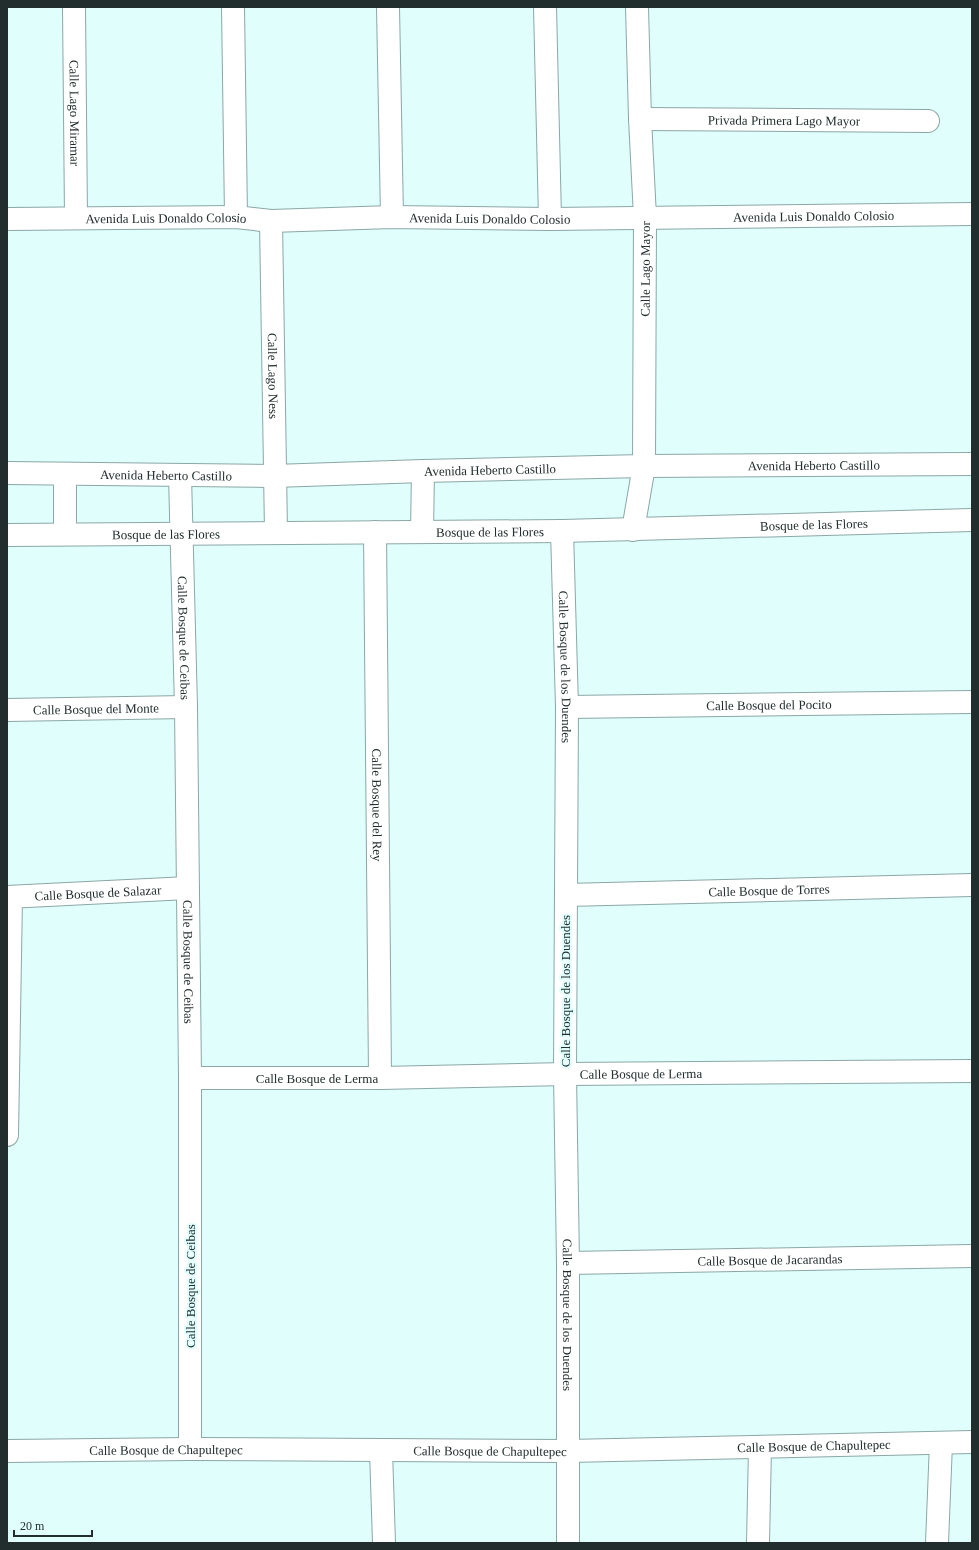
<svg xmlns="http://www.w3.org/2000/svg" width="979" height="1550" font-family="'Times New Roman',serif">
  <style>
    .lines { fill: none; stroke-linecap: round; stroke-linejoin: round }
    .minor-casing { stroke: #8ba7a6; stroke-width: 24 }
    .minor { stroke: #fff; stroke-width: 22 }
    .labels { text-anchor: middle; stroke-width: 4; stroke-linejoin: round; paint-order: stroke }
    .street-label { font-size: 13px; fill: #222d2d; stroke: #dffefc }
  </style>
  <rect width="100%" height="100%" fill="#dffefc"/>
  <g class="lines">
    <defs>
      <g id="minor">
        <path id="s1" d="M74 7 76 218"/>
        <path d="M233 7 236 217"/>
        <path d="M388 7 392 217"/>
        <path d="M545 7 550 219"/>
        <path id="s2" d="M640 119 928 121"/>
        <path id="s3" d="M7 219 236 217 271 221 392 217 550 219 972 214"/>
        <path id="s4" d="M271 221 276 532"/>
        <path id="s5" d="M7 473 274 476 423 471 644 466 972 464"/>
        <path id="s6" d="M180 475 186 707 190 1078V1449"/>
        <path id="s7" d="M633 530 644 466 645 217 640 119 637 7"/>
        <path id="s8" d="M562 531 567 707 565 1074 568 1263V1543"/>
        <path id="s9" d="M375 532 380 1078"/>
        <path d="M422 532 423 471"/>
        <path d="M65 534V474"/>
        <path id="s10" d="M7 535 562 531 972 520"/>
        <path id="s11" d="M567 707 972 702"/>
        <path id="s12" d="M7 710 186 707"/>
        <path id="s13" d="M566 895 972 885"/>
        <path id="s14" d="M7 897 188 888"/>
        <path id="s15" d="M190 1078H380L565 1074 972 1071"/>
        <path d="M7 1135 11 897"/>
        <path id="s16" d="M568 1263 972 1256"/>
        <path d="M381 1450 384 1543"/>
        <path id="s17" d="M7 1451 190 1449 568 1451 972 1442"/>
        <path d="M758 1543 760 1447"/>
        <path d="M937 1543 941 1443"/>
      </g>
    </defs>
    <use href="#minor" class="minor-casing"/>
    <use href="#minor" class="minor"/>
  </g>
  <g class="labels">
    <g class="street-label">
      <text dy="5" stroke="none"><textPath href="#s1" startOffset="106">Calle Lago Miramar</textPath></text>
      <text dy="5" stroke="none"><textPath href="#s2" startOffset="144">Privada Primera Lago Mayor</textPath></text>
      <text dy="5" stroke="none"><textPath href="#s3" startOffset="807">Avenida Luis Donaldo Colosio</textPath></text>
      <text dy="5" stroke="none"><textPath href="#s3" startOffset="483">Avenida Luis Donaldo Colosio</textPath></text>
      <text dy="5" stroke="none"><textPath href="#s3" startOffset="159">Avenida Luis Donaldo Colosio</textPath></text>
      <text dy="5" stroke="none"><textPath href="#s7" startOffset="262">Calle Lago Mayor</textPath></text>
      <text dy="5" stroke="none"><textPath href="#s4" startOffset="155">Calle Lago Ness</textPath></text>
      <text dy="5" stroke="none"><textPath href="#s5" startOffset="807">Avenida Heberto Castillo</textPath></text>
      <text dy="5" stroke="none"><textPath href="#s5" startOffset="483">Avenida Heberto Castillo</textPath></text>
      <text dy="5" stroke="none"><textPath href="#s5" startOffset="159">Avenida Heberto Castillo</textPath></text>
      <text dy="5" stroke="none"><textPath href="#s10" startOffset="807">Bosque de las Flores</textPath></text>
      <text dy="5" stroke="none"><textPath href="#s10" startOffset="483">Bosque de las Flores</textPath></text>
      <text dy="5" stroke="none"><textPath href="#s10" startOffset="159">Bosque de las Flores</textPath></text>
      <text dy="5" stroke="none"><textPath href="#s6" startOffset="163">Calle Bosque de Ceibas</textPath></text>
      <text dy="5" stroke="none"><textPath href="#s8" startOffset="136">Calle Bosque de los Duendes</textPath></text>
      <text dy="5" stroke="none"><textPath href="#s11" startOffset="202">Calle Bosque del Pocito</textPath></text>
      <text dy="5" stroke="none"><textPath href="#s12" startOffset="89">Calle Bosque del Monte</textPath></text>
      <text dy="5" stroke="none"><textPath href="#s9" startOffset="273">Calle Bosque del Rey</textPath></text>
      <text dy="5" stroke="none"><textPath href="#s13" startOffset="203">Calle Bosque de Torres</textPath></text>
      <text dy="5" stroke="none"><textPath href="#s14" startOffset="91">Calle Bosque de Salazar</textPath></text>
      <text dy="5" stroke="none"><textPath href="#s6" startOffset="487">Calle Bosque de Ceibas</textPath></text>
      <text transform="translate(565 991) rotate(-90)" y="5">Calle Bosque de los Duendes</text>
      <text dy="5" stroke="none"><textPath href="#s15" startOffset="451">Calle Bosque de Lerma</textPath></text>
      <text dy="5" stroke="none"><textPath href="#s15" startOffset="127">Calle Bosque de Lerma</textPath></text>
      <text dy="5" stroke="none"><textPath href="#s16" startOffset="202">Calle Bosque de Jacarandas</textPath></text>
      <text transform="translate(190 1286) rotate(-90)" y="5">Calle Bosque de Ceibas</text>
      <text dy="5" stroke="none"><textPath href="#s8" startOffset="784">Calle Bosque de los Duendes</textPath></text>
      <text dy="5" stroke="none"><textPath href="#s17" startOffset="807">Calle Bosque de Chapultepec</textPath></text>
      <text dy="5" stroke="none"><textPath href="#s17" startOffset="159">Calle Bosque de Chapultepec</textPath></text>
      <text dy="5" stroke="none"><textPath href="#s17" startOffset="483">Calle Bosque de Chapultepec</textPath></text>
    </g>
  </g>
  <rect width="979" height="1550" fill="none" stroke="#222d2d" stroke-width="16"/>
  <path d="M14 1530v6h78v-6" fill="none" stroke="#222d2d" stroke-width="2"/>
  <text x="20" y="1530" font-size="12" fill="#222d2d" stroke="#dffefc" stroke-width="3" paint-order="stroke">20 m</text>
</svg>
